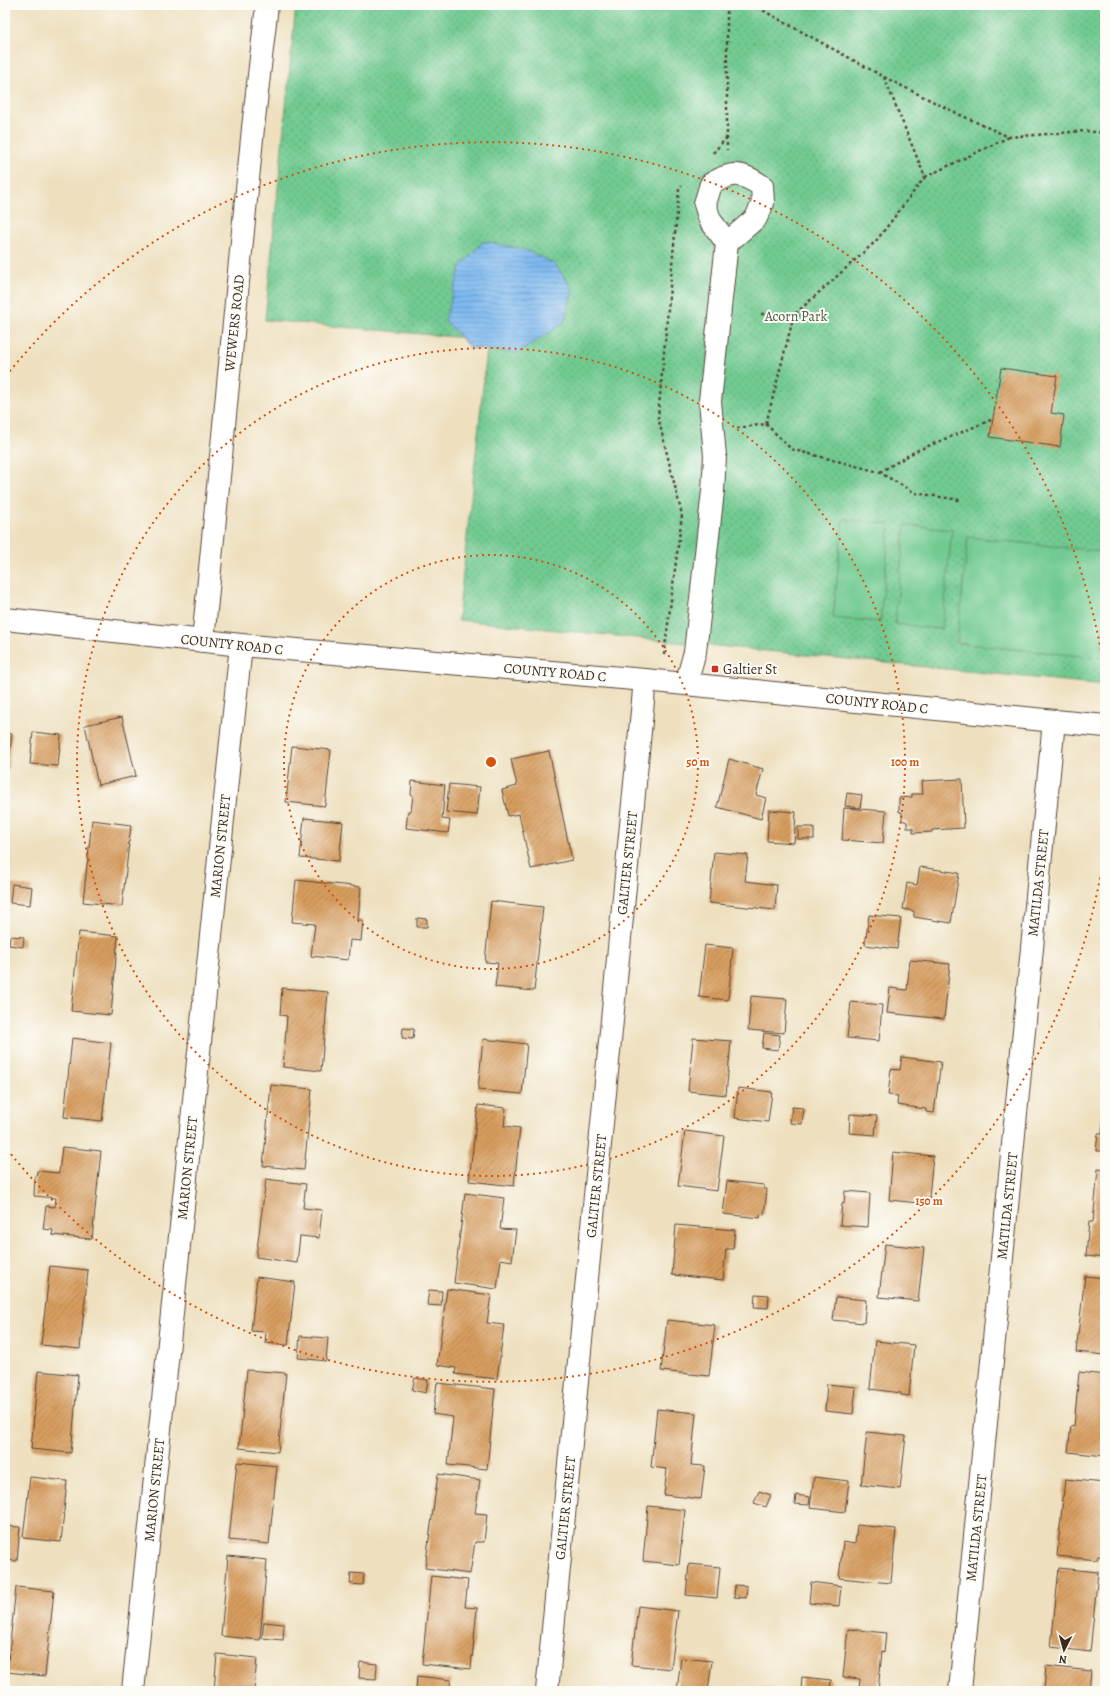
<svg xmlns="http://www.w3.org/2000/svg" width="1110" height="1696" font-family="Alegreya,serif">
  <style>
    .park { fill: url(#park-dots); stroke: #567a58 }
    .garden { fill: #71ca91; stroke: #567a58 }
    .water { fill: url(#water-rules); stroke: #5c7287 }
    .building { fill: url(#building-hatch) }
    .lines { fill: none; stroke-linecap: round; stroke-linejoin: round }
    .minor-casing { stroke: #564536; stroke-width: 24 }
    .major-casing { stroke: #564536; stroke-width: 24 }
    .path { stroke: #564536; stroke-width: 2.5; stroke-dasharray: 3 3; stroke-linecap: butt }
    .minor { stroke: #fff; stroke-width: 22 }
    .major { stroke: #fff; stroke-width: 22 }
    .ring { fill: none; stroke: #d7540e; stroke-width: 2; stroke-dasharray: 2 4 }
    .poi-dot { fill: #c8321e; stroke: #fdfcf7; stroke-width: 1.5 }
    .labels { text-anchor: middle; stroke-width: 4; stroke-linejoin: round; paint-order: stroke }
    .park-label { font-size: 14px; fill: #4b5a40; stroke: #fdfcf7 }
    .street-label { font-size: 14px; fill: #3b2a1e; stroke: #fdfcf7 }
    .poi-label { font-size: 14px; fill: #3b2a1e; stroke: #fdfcf7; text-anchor: start }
    .centre { fill: #d7540e; stroke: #fdfcf7; stroke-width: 2 }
    .ring-label { font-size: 12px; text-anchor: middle; font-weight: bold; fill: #d7540e; stroke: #fdfcf7; stroke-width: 4; stroke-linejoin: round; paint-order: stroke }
  </style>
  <defs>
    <pattern id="park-dots" width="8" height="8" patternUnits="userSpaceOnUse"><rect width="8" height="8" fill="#71ca91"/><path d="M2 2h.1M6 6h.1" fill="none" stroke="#5ea476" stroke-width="1.8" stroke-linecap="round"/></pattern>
    <pattern id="water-rules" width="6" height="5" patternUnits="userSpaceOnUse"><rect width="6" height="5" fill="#7db9f0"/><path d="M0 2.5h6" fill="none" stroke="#6897c2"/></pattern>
    <pattern id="building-hatch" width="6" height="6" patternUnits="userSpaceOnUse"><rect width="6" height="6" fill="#d79d5f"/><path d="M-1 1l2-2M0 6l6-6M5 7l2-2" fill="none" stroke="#b0804e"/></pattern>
  </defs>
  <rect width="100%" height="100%" fill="#fdfcf7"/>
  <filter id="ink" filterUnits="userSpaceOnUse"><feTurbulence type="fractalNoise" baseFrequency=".025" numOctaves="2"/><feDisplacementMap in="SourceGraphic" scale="8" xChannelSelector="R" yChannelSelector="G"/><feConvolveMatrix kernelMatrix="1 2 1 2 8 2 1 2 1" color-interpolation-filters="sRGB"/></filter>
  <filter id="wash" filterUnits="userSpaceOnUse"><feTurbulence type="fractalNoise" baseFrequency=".012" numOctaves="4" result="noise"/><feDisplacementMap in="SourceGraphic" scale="16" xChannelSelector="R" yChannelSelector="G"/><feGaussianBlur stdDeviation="0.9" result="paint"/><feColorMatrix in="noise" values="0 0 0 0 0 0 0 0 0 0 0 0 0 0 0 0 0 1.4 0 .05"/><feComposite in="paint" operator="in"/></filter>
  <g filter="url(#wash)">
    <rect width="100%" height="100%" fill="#eee0bf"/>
    <path class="park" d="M296 5H1105V685L458 620 488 340 265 320Z"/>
    <g class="garden">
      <path d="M843 519 890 524 880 622 833 618Z"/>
      <path d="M905 525 952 530 942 629 895 624Z"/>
      <path d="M968 537 1105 552V614L1100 658 957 643Z"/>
    </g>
    <path class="water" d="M484 241 526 250 555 264 573 289 564 323 518 353 470 348 445 320 461 266Z"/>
    <g id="blocks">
      <g class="building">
        <path d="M1001 368 1057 376 1051 413 1064 415 1060 447 990 437Z"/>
        <path d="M122 717 136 776 98 785 85 725Z"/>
        <path d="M33 732 61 735 58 766 30 764Z"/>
        <path d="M5 733 12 734 8 769H5Z"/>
        <path d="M292 746 331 750 325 806 286 802Z"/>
        <path d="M549 751 572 860 531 869 519 814 508 816 502 790 517 786 511 759Z"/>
        <path d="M729 759 763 769 756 795 766 798 761 819 717 807Z"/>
        <path d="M962 779 964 828 932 830V832L913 833V828H907V822L902 820V812H899V798L912 797V794H923L922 781Z"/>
        <path d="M412 781 445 785 442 819 450 820 448 833 406 828 408 811H411L413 795H411Z"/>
        <path d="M449 784 480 787 477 815 446 812Z"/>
        <path d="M847 793 862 795 860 808 845 806Z"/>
        <path d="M844 808 886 811 883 843 842 840Z"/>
        <path d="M769 810 796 812 794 843 767 841Z"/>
        <path d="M304 818 343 822 339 861 300 858Z"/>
        <path d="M92 820 131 825 122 906 83 902Z"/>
        <rect x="798" y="827" width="16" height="12"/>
        <path d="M714 852 748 855 745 881 777 885 775 910 709 903Z"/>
        <path d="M920 867 959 873 951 923 914 917V911L903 909 907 883 917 885Z"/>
        <path d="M296 880 361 887 358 920H363L361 941 350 940 348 960 311 956 315 924 292 922Z"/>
        <path d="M12 884 32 887 30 905 10 903Z"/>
        <path d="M491 901 543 907 534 991 495 987 498 963 485 962Z"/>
        <path d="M869 915 901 918 897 949 865 945Z"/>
        <path d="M417 918 427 919V927H417Z"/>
        <path d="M79 932 118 936 111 1015 71 1011Z"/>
        <path d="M10 936 24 937 23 947 9 945Z"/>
        <path d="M705 945 733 948 728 1000 699 997Z"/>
        <path d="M910 960 950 964 944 1019 887 1013 890 988 907 990Z"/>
        <path d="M282 988 328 992 321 1071 283 1067 287 1016 280 1015Z"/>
        <path d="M751 996 787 999 784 1033 748 1030Z"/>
        <path d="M851 1002 882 1005 879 1041 847 1038Z"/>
        <path d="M1104 1012H1105V1026H1102Z"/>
        <path d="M403 1028 414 1029 413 1039 402 1038Z"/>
        <path d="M764 1033 780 1035 778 1050 762 1048Z"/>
        <path d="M72 1038 111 1043 102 1121 64 1117Z"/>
        <path d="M693 1038 731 1041 726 1095 688 1091Z"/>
        <path d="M483 1039 527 1044 522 1094 478 1090Z"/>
        <path d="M902 1057 941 1062 934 1113 926 1112V1109L897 1105 898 1096 888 1095 891 1069 900 1070Z"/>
        <path d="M271 1085 312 1089 304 1170 263 1166Z"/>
        <path d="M738 1088 772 1092 768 1122 735 1118Z"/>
        <path d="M478 1105 506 1108 504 1126 520 1128 514 1186 469 1181Z"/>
        <path d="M792 1107 804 1108 802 1124 790 1123Z"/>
        <path d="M1104 1111H1105V1151H1096L1098 1134H1102Z"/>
        <path d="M850 1114 877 1116 875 1135 849 1133Z"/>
        <path d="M685 1131 724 1136 717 1191 678 1186Z"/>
        <path d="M62 1147 101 1151 92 1239 52 1235 53 1230 43 1229 46 1206 55 1207 56 1198 34 1196 35 1176H36L37 1171 59 1173Z"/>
        <path d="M893 1152 933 1156 929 1197H926L925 1206 919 1205V1203L889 1200Z"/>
        <path d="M1098 1169 1105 1170V1258L1086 1256 1089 1222H1093Z"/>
        <path d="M266 1179 306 1184 303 1208 322 1210 319 1238 300 1236 297 1263 256 1257Z"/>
        <path d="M727 1181 764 1185V1189H767L764 1215 760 1214V1218L723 1214Z"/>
        <path d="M845 1191 870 1193 868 1227 840 1225 842 1203 844 1204Z"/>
        <path d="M465 1193 504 1198 500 1229 516 1230 512 1261 501 1259 497 1289 454 1283Z"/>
        <path d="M676 1225 735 1230 733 1249H726L723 1280 672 1275Z"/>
        <path d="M885 1244 924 1248 918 1301 879 1297Z"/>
        <path d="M50 1266 88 1270 80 1349 41 1345Z"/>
        <path d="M1085 1276 1105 1278V1355L1076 1352Z"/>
        <path d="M257 1277 295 1282 288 1345 265 1343 266 1332 251 1331Z"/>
        <path d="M447 1289 491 1295 487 1323 504 1325 497 1379 455 1374 456 1368 437 1365Z"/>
        <path d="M429 1290 442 1291 441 1306 427 1305Z"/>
        <path d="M755 1294 769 1295 768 1308 754 1307Z"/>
        <path d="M836 1297 866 1300 864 1323 833 1320Z"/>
        <path d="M667 1320 715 1325 709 1376 661 1371Z"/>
        <path d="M300 1336 328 1338 326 1361 298 1358Z"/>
        <path d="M875 1341 914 1345 909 1396 901 1395V1393L870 1389Z"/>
        <path d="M247 1370 286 1373 278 1452 239 1448Z"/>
        <path d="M38 1371 78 1375 71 1453 31 1449Z"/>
        <path d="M1079 1372 1105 1375V1456L1068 1452 1071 1426 1074 1427Z"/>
        <path d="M415 1378 428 1380 426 1393 412 1390Z"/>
        <path d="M437 1383 495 1389 487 1469 448 1465 453 1417 433 1414Z"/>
        <path d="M827 1384 856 1387 853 1414 825 1411Z"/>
        <path d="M657 1409 696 1413 691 1465 705 1466 701 1499 664 1495 667 1469 651 1467Z"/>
        <path d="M867 1432 906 1436 900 1489 861 1485Z"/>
        <path d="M237 1462 277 1466 269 1544 229 1540Z"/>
        <path d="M438 1474 480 1480 475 1513 487 1514 484 1542H475L470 1574 425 1568Z"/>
        <path d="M30 1477 67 1481 61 1542 23 1538Z"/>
        <path d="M814 1477 849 1481 845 1512 810 1508Z"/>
        <path d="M1065 1479 1104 1483 1102 1508H1105V1557L1098 1556 1097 1560 1057 1556Z"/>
        <path d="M759 1491 771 1495 766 1507 754 1503Z"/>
        <path d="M796 1495 810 1497 809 1505 795 1504Z"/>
        <path d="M648 1506 685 1510 679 1565 643 1561Z"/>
        <path d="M857 1525 896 1529 891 1583 839 1578 843 1542 855 1544Z"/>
        <path d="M5 1526 20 1527 17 1561 5 1560Z"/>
        <path d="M228 1556 267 1560 260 1640 221 1636Z"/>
        <path d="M689 1564 720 1567 717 1598 686 1595Z"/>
        <path d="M1059 1568 1098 1572 1090 1652 1051 1647Z"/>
        <path d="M351 1573 364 1574 363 1585 350 1584Z"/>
        <path d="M431 1576 468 1580 465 1607 477 1608 471 1669 422 1664Z"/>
        <path d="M811 1582 841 1586 839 1606 809 1603Z"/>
        <path d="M735 1585 747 1586 746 1598 734 1597Z"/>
        <path d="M16 1587 54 1591 45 1676 7 1672Z"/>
        <path d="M638 1606 678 1611 671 1669 631 1665Z"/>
        <path d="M264 1622 284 1624 283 1640 262 1638Z"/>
        <path d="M848 1629 886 1633 884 1653 882 1652 878 1691 859 1689 860 1679 843 1677Z"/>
        <path d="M217 1654 257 1658 254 1691H214Z"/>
        <path d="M681 1658 712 1661 708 1691H677Z"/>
        <path d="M360 1662 377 1664 376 1679 359 1678Z"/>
        <path d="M1046 1666 1091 1671 1089 1691H1044Z"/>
        <path d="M417 1676 451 1680 449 1691H416Z"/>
        <path d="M802 1677 831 1680 830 1691H801Z"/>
        <path d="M760 1687 772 1688V1691H759Z"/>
      </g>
    </g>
  </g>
  <g filter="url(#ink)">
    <use href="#blocks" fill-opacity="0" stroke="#564536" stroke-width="1"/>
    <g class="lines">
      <defs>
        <g id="minor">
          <path d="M203 641 253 128 267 5"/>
          <path d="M686 684 695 652 713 491 715 456 710 401 727 243 756 218 763 203 762 186C740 172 734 171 711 184L705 204 710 220 727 243"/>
          <path d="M133 1691 241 645"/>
          <path d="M547 1691 645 680"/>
          <path d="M960 1691 1054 721"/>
        </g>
        <path id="major" d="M5 619 241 645 645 680 1105 726"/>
      </defs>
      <use href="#minor" class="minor-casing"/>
      <use href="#major" class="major-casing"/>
      <g class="path">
        <path d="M727 5V150"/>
        <path d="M884 77 958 114 1009 137 1085 131 1105 133"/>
        <path d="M713 153 727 137"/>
        <path d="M925 177 1009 137"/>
        <path d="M761 314 794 315 825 319"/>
        <path d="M766 424 791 449 879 472 915 493 960 500"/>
        <path d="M737 428 766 424 794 315 876 241 925 177 884 77 753 5"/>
        <path d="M880 472 916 451 991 420"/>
        <path d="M664 655 682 515 658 417 679 190 682 186"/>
      </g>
      <use href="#minor" class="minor"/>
      <use href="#major" class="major"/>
    </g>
  </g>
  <g class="ring">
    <circle cx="491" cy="762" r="207"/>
    <circle cx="491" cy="762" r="414"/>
    <path d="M1105 848A620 620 0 0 1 6 1148M6 376A620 620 0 0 1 1105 676"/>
  </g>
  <rect class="poi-dot" x="711" y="665" width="8" height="8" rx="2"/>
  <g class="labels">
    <g class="park-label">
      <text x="796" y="321">Acorn Park</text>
    </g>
    <g class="street-label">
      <text transform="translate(234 323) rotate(-84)" y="5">WEWERS ROAD</text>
      <text transform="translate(232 644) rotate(6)" y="5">COUNTY ROAD C</text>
      <text transform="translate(555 672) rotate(5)" y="5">COUNTY ROAD C</text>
      <text transform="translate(877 703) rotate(6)" y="5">COUNTY ROAD C</text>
      <text transform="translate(220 846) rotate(-84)" y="5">MARION STREET</text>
      <text transform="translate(627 863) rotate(-84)" y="5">GALTIER STREET</text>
      <text transform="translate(1038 883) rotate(-84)" y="5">MATILDA STREET</text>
      <text transform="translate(187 1168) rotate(-84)" y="5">MARION STREET</text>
      <text transform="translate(596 1186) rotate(-84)" y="5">GALTIER STREET</text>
      <text transform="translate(1007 1206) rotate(-84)" y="5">MATILDA STREET</text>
      <text transform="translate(154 1490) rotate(-84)" y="5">MARION STREET</text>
      <text transform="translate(565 1508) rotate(-84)" y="5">GALTIER STREET</text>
      <text transform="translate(976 1528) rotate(-84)" y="5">MATILDA STREET</text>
    </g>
    <g class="poi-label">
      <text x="723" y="674">Galtier St</text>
    </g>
  </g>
  <circle cx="491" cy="762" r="6" class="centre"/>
  <g class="ring-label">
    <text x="698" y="766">50 m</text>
    <text x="905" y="766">100 m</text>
    <text x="929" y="1205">150 m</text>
  </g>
  <rect width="1110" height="1696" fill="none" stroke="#fdfcf7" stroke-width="20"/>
  <g transform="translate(1064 1650) rotate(186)" stroke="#fdfcf7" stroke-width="3" paint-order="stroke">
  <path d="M0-3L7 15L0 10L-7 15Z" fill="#3b2a1e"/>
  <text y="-6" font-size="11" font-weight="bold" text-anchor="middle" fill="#3b2a1e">N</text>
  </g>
</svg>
